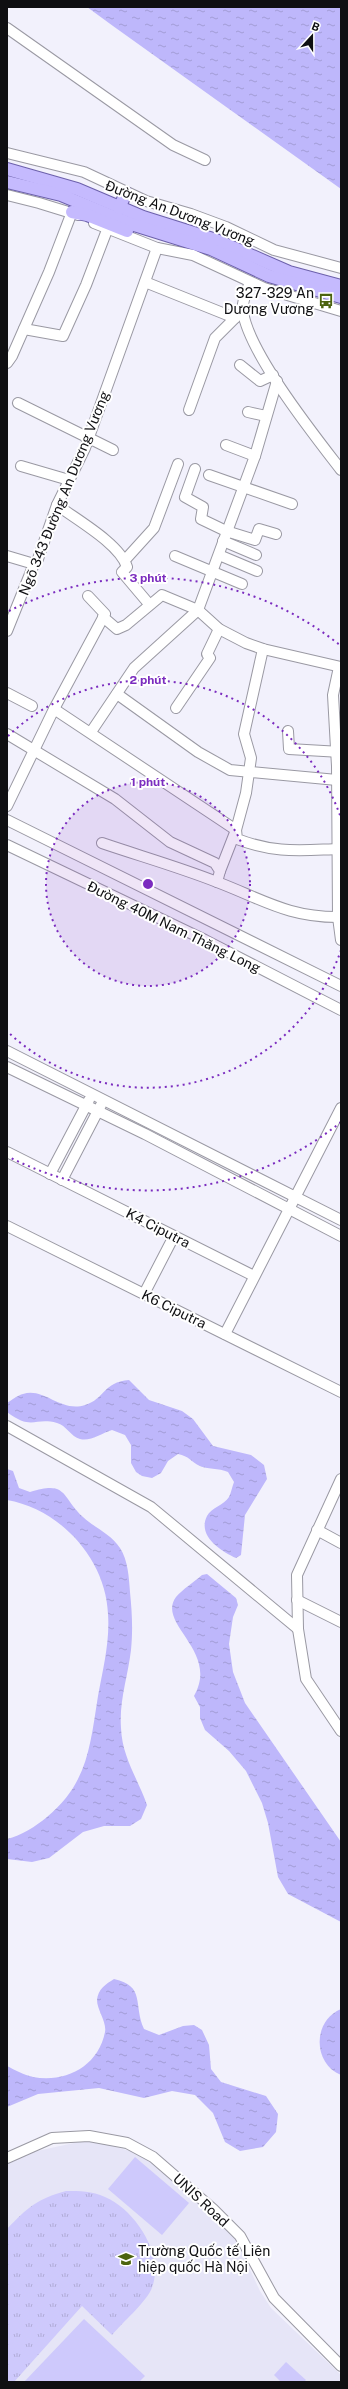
<svg xmlns="http://www.w3.org/2000/svg" width="348" height="2389" font-family="'Public Sans',sans-serif">
  <style>
    .built { fill: #e6e5f7 }
    .grass { fill: url(#grass-tufts) }
    .garden { fill: #cec9fc }
    .water { fill: url(#water-ripples) }
    .lines { fill: none; stroke-linecap: round; stroke-linejoin: round }
    .minor-casing { stroke: #9a99a3; stroke-width: 12 }
    .major-casing { stroke: #6c60ab; stroke-width: 14 }
    .minor { stroke: #fff; stroke-width: 10 }
    .major { stroke: #c5bafe; stroke-width: 12 }
    .ring { fill: none; stroke: #7b2cbf; stroke-width: 2; stroke-dasharray: 2 4 }
    .labels { text-anchor: middle; stroke-width: 4; stroke-linejoin: round; paint-order: stroke }
    .street-label { font-size: 14px; fill: #0f0f12; stroke: #fff }
    .poi-label { font-size: 14px; fill: #0f0f12; stroke: #fff; text-anchor: end }
    .centre { fill: #7b2cbf; stroke: #fff; stroke-width: 2 }
    .ring-label { font-size: 12px; text-anchor: middle; font-weight: bold; fill: #7b2cbf; stroke: #fff; stroke-width: 4; stroke-linejoin: round; paint-order: stroke }
  </style>
  <defs>
    <pattern id="grass-tufts" width="24" height="20" patternUnits="userSpaceOnUse"><rect width="24" height="20" fill="#cec9fc"/><path d="M3 7l-1-3M5 7V3M7 7l1-3M15 17l-1-3M17 17v-4M19 17l1-3" fill="none" stroke="#b0abd7"/></pattern>
    <pattern id="water-ripples" width="26" height="14" patternUnits="userSpaceOnUse"><rect width="26" height="14" fill="#beb7fb"/><path d="M2 4q2-2 4 0t4 0M15 11q2-2 4 0t4 0" fill="none" stroke="#a29cd6"/></pattern>
  </defs>
  <rect width="100%" height="100%" fill="#f2f1fc"/>
  <path class="built" d="M83 2141 104 2144 130 2151 160 2168 227 2231 237 2242 260 2291 271 2308 341 2375V2382H7V2165L13 2160 37 2151Z"/>
  <path class="grass" d="M66 2191C80 2191 92 2191 105 2197 136 2210 166 2257 151 2290 144 2304 123 2322 112 2335L82 2306 14 2382H7V2229C28 2207 37 2199 66 2191Z"/>
  <g class="garden">
    <path d="M135 2157 189 2203 162 2235 108 2189Z"/>
    <path d="M84 2319 145 2376 139 2382H24Z"/>
    <path d="M286 2362 306 2380 304 2382H281L274 2375Z"/>
  </g>
  <g class="water">
    <path d="M87 7H341V189L113 26Z"/>
    <path d="M129 1380 149 1400 182 1411 193 1419 213 1446 251 1455 264 1465 267 1479 245 1515 241 1555 236 1558C221 1551 197 1536 207 1516 211 1508 224 1505 229 1497 231 1493 232 1487 234 1482L228 1472C219 1468 206 1469 200 1466 191 1462 189 1456 178 1454L168 1461 161 1473 152 1478 142 1476 136 1472 131 1463V1445L125 1435 112 1430C102 1433 90 1442 80 1439 71 1437 66 1425 57 1423 34 1417 32 1431 7 1412V1403C12 1400 18 1395 23 1394 44 1387 61 1413 85 1405 105 1399 103 1382 129 1380Z"/>
    <path d="M7 1469 13 1471 19 1488 30 1492C68 1480 61 1497 83 1517 95 1528 111 1534 120 1548 128 1560 129 1578 130 1592 132 1612 133 1630 131 1650 128 1676 119 1701 121 1728 122 1757 138 1779 147 1805L141 1819 130 1826H104L83 1832 49 1858 32 1862 7 1859V1839C21 1836 36 1826 47 1817 88 1783 90 1746 98 1696 103 1669 110 1641 108 1614 106 1559 60 1509 7 1500Z"/>
    <path d="M207 1574 236 1598 238 1605 233 1617 229 1644 233 1672 245 1703 341 1842V1922L288 1894 278 1877 268 1823 262 1803 246 1771 229 1751 205 1730 200 1718V1707L194 1696C220 1651 156 1624 176 1597 183 1589 194 1582 202 1575Z"/>
    <path d="M114 1979C146 1986 133 2005 144 2029L159 2035 183 2026 194 2025 202 2030 209 2045 211 2069 221 2082 266 2096 278 2114 276 2132 263 2147 240 2151 225 2142 213 2113 195 2095 172 2091 144 2098 99 2088 38 2094 7 2107V2066C15 2070 24 2075 33 2077 65 2083 98 2067 105 2032 107 2022 97 2010 97 2000 98 1989 106 1984 114 1979Z"/>
    <path d="M341 2009V2075C313 2064 312 2021 341 2009Z"/>
  </g>
  <g class="lines">
    <defs>
      <g id="minor">
        <path d="M7 28 173 145 205 160"/>
        <path d="M7 153 84 172 146 201 191 214 226 227 274 250 341 268"/>
        <path d="M7 195 39 203 78 215"/>
        <path d="M94 223 157 248 193 255 264 288 341 311"/>
        <path d="M145 282 235 318"/>
        <path d="M250 282C247 291 241 303 243 312 249 353 314 435 341 470"/>
        <path d="M24 329 63 336 86 285 107 230"/>
        <path d="M7 363 12 356 49 272 72 212"/>
        <path d="M240 365 260 381 273 375"/>
        <path d="M18 403 113 450"/>
        <path d="M189 410 215 338 242 311"/>
        <path d="M248 412 266 416"/>
        <path d="M226 445 255 456"/>
        <path d="M21 466 69 480"/>
        <path d="M195 469 185 497 203 507 201 519 226 531 255 540 259 529 276 534"/>
        <path d="M209 475 292 504"/>
        <path d="M57 505C77 520 120 544 127 567L122 572 149 604"/>
        <path d="M223 541 256 555"/>
        <path d="M219 555 257 571"/>
        <path d="M7 556 34 564"/>
        <path d="M175 556 242 584"/>
        <path d="M125 560 154 528 178 464"/>
        <path d="M103 617 117 629 126 625 162 595 198 610 219 629 246 643 263 649 341 667"/>
        <path d="M7 631 34 564 38 559 57 505 85 448 157 248"/>
        <path d="M339 667 333 695 337 766 338 917 341 940"/>
        <path d="M7 693 32 706"/>
        <path d="M117 694 198 752 230 770 337 780"/>
        <path d="M176 708 210 658 207 654 219 629"/>
        <path d="M54 709 236 830"/>
        <path d="M288 731 289 749 341 752"/>
        <path d="M91 732 134 668 198 610 255 456 277 381"/>
        <path d="M7 734 115 799 170 842 215 863 220 871 217 882"/>
        <path d="M7 806 54 709 105 614 88 596"/>
        <path d="M7 820 341 986"/>
        <path d="M236 830 237 839C276 854 301 850 341 849"/>
        <path d="M102 843C140 856 179 867 217 882 262 899 289 918 341 917"/>
        <path d="M7 845 205 940 341 1010"/>
        <path d="M220 871 236 830 246 793 251 758 244 734 263 649"/>
        <path d="M7 1051 341 1220"/>
        <path d="M7 1067 145 1134 341 1236"/>
        <path d="M7 1152 254 1276"/>
        <path d="M50 1174 89 1100"/>
        <path d="M62 1180 101 1105"/>
        <path d="M7 1226 341 1392"/>
        <path d="M144 1294 174 1236"/>
        <path d="M225 1334 341 1108"/>
        <path d="M7 1426 151 1507 298 1629"/>
        <path d="M341 1479 297 1575 298 1629 306 1679 341 1731"/>
        <path d="M317 1530 341 1543"/>
        <path d="M297 1600 341 1622"/>
        <path d="M7 2158 52 2138 89 2136 127 2143 153 2157 213 2209 240 2236 274 2298 341 2366"/>
      </g>
      <g id="major">
        <path d="M7 169 77 189 143 217 216 240 289 272 341 286"/>
        <path d="M7 182 61 195 131 224 211 249 269 276 341 297"/>
        <path d="M119 208 126 193"/>
        <path d="M72 212 87 215 127 231"/>
      </g>
    </defs>
    <use href="#minor" class="minor-casing"/>
    <use href="#major" class="major-casing"/>
    <use href="#minor" class="minor"/>
    <use href="#major" class="major"/>
  </g>
  <circle cx="148" cy="884" r="102" fill="#7b2cbf" fill-opacity=".12"/>
  <g class="ring">
    <circle cx="148" cy="884" r="102"/>
    <path d="M341 950A204 204 0 0 1 8 1032M8 736A204 204 0 0 1 341 818"/>
    <path d="M341 1122A306 306 0 0 1 9 1157M9 611A306 306 0 0 1 341 646"/>
  </g>
  <defs>
    <symbol id="bus-bare" viewBox="-9 -9 18 18"><path d="M-5-6H5V4H4V6H2V4H-2V6H-4V4H-5ZM-3.5-4V0h7V-4ZM-3.5 1.2v1.5H-2V1.2ZM2 1.2v1.5H3.5V1.2Z" fill="#4c630f" stroke="#fff" stroke-width="2.5" paint-order="stroke"/></symbol>
    <symbol id="school-bare" viewBox="-9 -9 18 18"><path d="M0-5L7-2L0 1L-7-2ZM-4 1L0 2.5L4 1V4Q0 6-4 4Z" fill="#4c630f" stroke="#fff" stroke-width="2.5" paint-order="stroke"/></symbol>
  </defs>
  <g fill-rule="evenodd">
    <use href="#bus-bare" x="315" y="290" width="22" height="22"/>
    <use href="#school-bare" x="115" y="2248" width="22" height="22"/>
  </g>
  <g class="labels">
    <g class="street-label">
      <text transform="translate(180 213) rotate(21)" y="5">Đường An Dương Vương</text>
      <text transform="translate(64 493) rotate(-68)" y="5">Ngõ 343 Đường An Dương Vương</text>
      <text transform="translate(174 927) rotate(26)" y="5">Đường 40M Nam Thăng Long</text>
      <text transform="translate(158 1228) rotate(27)" y="5">K4 Ciputra</text>
      <text transform="translate(174 1309) rotate(26)" y="5">K6 Ciputra</text>
      <text transform="translate(201 2200) rotate(43)" y="5">UNIS Road</text>
    </g>
    <g class="poi-label">
      <text x="314" y="298">327-329 An<tspan x="314" dy="16">Dương Vương</tspan></text>
      <text x="138" y="2256" text-anchor="start">Trường Quốc tế Liên<tspan x="138" dy="16">hiệp quốc Hà Nội</tspan></text>
    </g>
  </g>
  <circle cx="148" cy="884" r="6" class="centre"/>
  <g class="ring-label">
    <text x="148" y="582">3 phút</text>
    <text x="148" y="684">2 phút</text>
    <text x="148" y="786">1 phút</text>
  </g>
  <rect width="348" height="2389" fill="none" stroke="#0f0f12" stroke-width="16"/>
  <g transform="translate(312 36) rotate(21)" stroke="#ffffff" stroke-width="3" paint-order="stroke">
  <path d="M0-3L7 15L0 10L-7 15Z" fill="#0f0f12"/>
  <text y="-6" font-size="11" font-weight="bold" text-anchor="middle" fill="#0f0f12">B</text>
  </g>
</svg>
